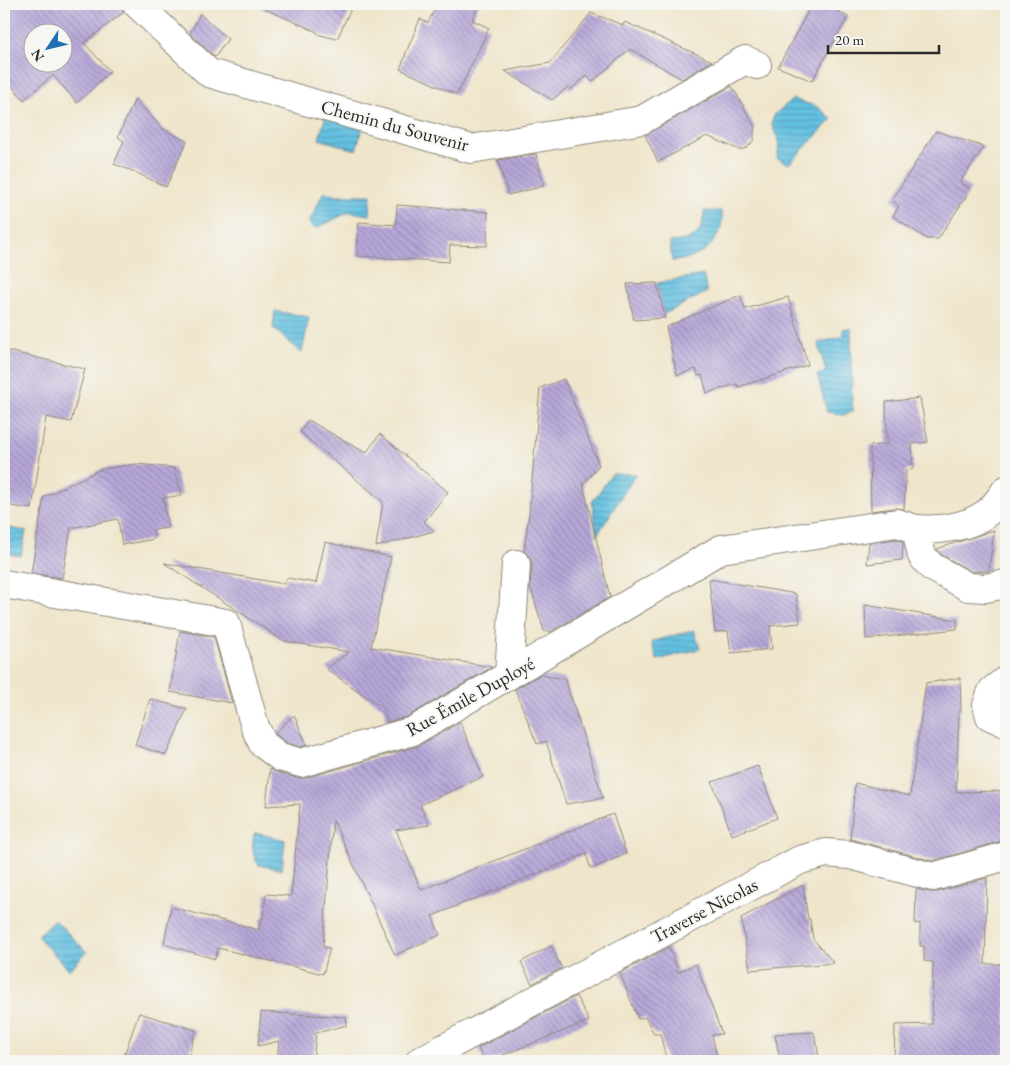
<svg xmlns="http://www.w3.org/2000/svg" width="1010" height="1065" font-family="'EB Garamond',serif">
  <style>
    .water { fill: url(#water-rules); stroke: #487686 }
    .building { fill: url(#building-back-hatch); fill-rule: evenodd }
    .lines { fill: none; stroke-linecap: round; stroke-linejoin: round }
    .pedestrian-casing { stroke: #8d887a; stroke-width: 30 }
    .minor-casing { stroke: #8d887a; stroke-width: 30 }
    .pedestrian { stroke: #fff; stroke-width: 28 }
    .minor { stroke: #fff; stroke-width: 28 }
    .labels { text-anchor: middle; stroke-width: 4; stroke-linejoin: round; paint-order: stroke }
    .street-label { font-size: 19px; fill: #2b2b2b; stroke: #f6f6f2 }
  </style>
  <defs>
    <pattern id="water-rules" width="6" height="5" patternUnits="userSpaceOnUse" patternTransform="scale(1.25)"><rect width="6" height="5" fill="#64c1e2"/><path d="M0 2.5h6" fill="none" stroke="#539db7"/></pattern>
    <pattern id="building-back-hatch" width="6" height="6" patternUnits="userSpaceOnUse" patternTransform="scale(1.25)"><rect width="6" height="6" fill="#b7a8d9"/><path d="M-1 5l2 2M0 0l6 6M5-1l2 2" fill="none" stroke="#9589b0"/></pattern>
  </defs>
  <rect width="100%" height="100%" fill="#f6f6f2"/>
  <filter id="ink" filterUnits="userSpaceOnUse"><feTurbulence type="fractalNoise" baseFrequency=".02" numOctaves="2"/><feDisplacementMap in="SourceGraphic" scale="10" xChannelSelector="R" yChannelSelector="G"/><feConvolveMatrix kernelMatrix="1 2 1 2 8 2 1 2 1" color-interpolation-filters="sRGB"/></filter>
  <filter id="wash" filterUnits="userSpaceOnUse"><feTurbulence type="fractalNoise" baseFrequency=".0096" numOctaves="4" result="noise"/><feDisplacementMap in="SourceGraphic" scale="20" xChannelSelector="R" yChannelSelector="G"/><feGaussianBlur stdDeviation="1.12" result="paint"/><feColorMatrix in="noise" values="0 0 0 0 0 0 0 0 0 0 0 0 0 0 0 0 0 1.4 0 .05"/><feComposite in="paint" operator="in"/></filter>
  <g filter="url(#wash)">
    <rect width="100%" height="100%" fill="#efe5ca"/>
    <g class="water">
      <path d="M793 99 818 107 832 119 789 164 777 158C781 141 777 138 771 123L775 114Z"/>
      <path d="M326 115 363 126 356 150 319 139Z"/>
      <path d="M325 192 335 195H371L370 215 349 212 317 228H316L311 226 310 221 322 195Z"/>
      <path d="M704 211H721C723 216 722 221 721 226 715 249 694 260 672 261L670 242C693 241 703 235 704 211Z"/>
      <path d="M703 275 707 292 664 314 657 283Z"/>
      <path d="M275 311 309 317 302 353 273 328Z"/>
      <path d="M851 328 852 389 851 390 853 411 843 415 827 412 817 375 826 372 818 343 844 336 843 329Z"/>
      <path d="M612 474H636L597 535 592 502Z"/>
      <path d="M4 527 26 531 21 556 4 553Z"/>
      <path d="M694 630 700 649 657 660 651 642Z"/>
      <path d="M255 833 285 840 282 870 259 865C252 856 251 844 255 833Z"/>
      <path d="M55 920 87 952 69 970 37 936Z"/>
    </g>
    <g id="blocks">
      <g class="building">
        <path d="M4 4H122V8L124 12 84 43 110 71 77 103 53 75 24 100 4 77ZM32 32H62V62H32Z"/>
        <path d="M254 4H353L337 39 320 35 315 31Z"/>
        <path d="M437 4H479L472 20 489 28 457 95 400 69 406 55H405L420 19 428 23Z"/>
        <path d="M812 4H824L848 17 812 81 778 67Z"/>
        <path d="M591 13 623 25 625 22 712 61 682 79 630 49 592 82 587 76 570 90 568 87 552 100 505 71 550 63Z"/>
        <path d="M200 14 228 39 215 57 190 34Z"/>
        <path d="M732 86 755 127 754 131V140L747 148 739 150 735 148 707 136 658 162 645 135Z"/>
        <path d="M135 99 163 129 187 141 166 187 135 172 114 164 124 141 118 137Z"/>
        <path d="M936 131 984 147 960 182 971 189 938 239H927L893 216 899 206 892 200Z"/>
        <path d="M536 154 544 186 508 195 498 160Z"/>
        <path d="M397 205 488 212 487 246 450 245 449 262 357 256 359 222 396 225Z"/>
        <path d="M657 283 665 318 634 320 627 284Z"/>
        <path d="M740 295 745 309 788 297 808 365 738 387 737 384 707 393 702 375 698 376 696 369 677 375 666 327Z"/>
        <path d="M4 350 85 369 71 422 46 417 32 509 4 505Z"/>
        <path d="M564 379 599 465 583 484 610 597 550 632 544 631 530 586 532 565 530 558 524 551 529 514 540 388Z"/>
        <path d="M920 398 928 442 912 444 913 469 906 470 904 509 895 508 871 511 870 446 887 444 886 402Z"/>
        <path d="M308 420 366 453 380 434 448 492 424 522 434 531 376 547 383 502 300 432Z"/>
        <path d="M137 464 174 468 182 495 163 498 168 528 153 530 154 539 122 545 118 519 71 528 62 578 31 573 44 497 101 469Z"/>
        <path d="M994 530 989 571 972 572 942 555 937 549Z"/>
        <path d="M896 539 903 541 902 560 867 564 869 543Z"/>
        <path d="M325 542 391 557 371 647 492 667 407 717 387 722 383 708 326 669 349 652 284 641 164 563 284 584 287 578 316 583Z"/>
        <path d="M709 579 796 594 800 623 770 626 772 649 731 653 728 631 715 632Z"/>
        <path d="M865 605 957 620V629L866 639Z"/>
        <path d="M180 631 214 637 232 703 170 692Z"/>
        <path d="M540 675 565 679 603 798 566 804 546 741 537 744 515 689Z"/>
        <path d="M960 678 961 711H959L956 792 1006 791V841H1002L933 861 850 839 855 783 910 796 926 683Z"/>
        <path d="M150 699 187 709 166 755 135 745Z"/>
        <path d="M294 715 307 745 301 747 287 743 275 733Z"/>
        <path d="M460 722 483 777 420 805 429 825 396 830 421 890 613 814 626 854 591 869 586 854 432 916 440 935 395 955 333 820 323 947 330 948 323 974 218 948 215 959 164 944 171 907 259 930 260 919H263L266 894 291 896 300 804 266 806 270 769 276 772 297 778H305L418 746Z"/>
        <path d="M758 766 777 818 732 835 712 782Z"/>
        <path d="M987 878 985 964H1006V1061H894L895 1025 932 1024 933 962 924 961V946H920V923L915 924 916 889 929 892H937Z"/>
        <path d="M803 885 808 919H810L813 939 834 963 750 970 741 918Z"/>
        <path d="M551 946 562 968 532 984 521 962Z"/>
        <path d="M669 947 678 972 696 964 722 1034 712 1035 718 1061H667L660 1034H654L645 1017 638 1019 620 973Z"/>
        <path d="M576 996 589 1021 488 1061H484L478 1048Z"/>
        <path d="M261 1012 346 1017 347 1025 316 1033 313 1061H277L279 1041 258 1046Z"/>
        <path d="M139 1013 196 1030 187 1061H122Z"/>
        <path d="M814 1032 820 1061H780L775 1034Z"/>
      </g>
    </g>
  </g>
  <g filter="url(#ink)">
    <use href="#blocks" fill-opacity="0" stroke="#8d887a" stroke-width="1"/>
    <g class="lines">
      <defs>
        <path id="pedestrian" d="M509 675 516 564"/>
        <g id="minor">
          <path d="M137 4 209 73 471 149 642 120 745 60 757 65"/>
          <path d="M1006 490C1001 497 995 506 988 512 970 527 939 531 916 529L922 556 932 567 968 587 986 588 1006 584"/>
          <path d="M4 584 226 623 255 727 263 744 280 757 301 763 413 731 509 675 721 549 897 523 916 529"/>
          <path d="M1006 680 992 691 987 705 990 716 1006 723"/>
          <path d="M420 1061 800 860 826 853 850 855 933 877 1006 856"/>
        </g>
      </defs>
      <use href="#pedestrian" class="pedestrian-casing"/>
      <use href="#minor" class="minor-casing"/>
      <use href="#pedestrian" class="pedestrian"/>
      <use href="#minor" class="minor"/>
    </g>
  </g>
  <g class="labels">
    <g class="street-label">
      <text transform="translate(395 125) rotate(15)" y="7">Chemin du Souvenir</text>
      <text transform="translate(470 696) rotate(-29)" y="7">Rue Émile Duployé</text>
      <text transform="translate(704 910) rotate(-28)" y="7">Traverse Nicolas</text>
    </g>
  </g>
  <rect width="1010" height="1065" fill="none" stroke="#f6f6f2" stroke-width="20"/>
  <g transform="translate(48 48) rotate(235)"><circle r="24" fill="#f6f6f2" stroke="#a5a5a2"/>
  <path d="M0-4L9 19L0 12L-9 19Z" fill="#1f6fb2"/>
  <text y="-8" font-size="14" font-weight="bold" text-anchor="middle" fill="#2b2b2b">N</text>
  </g>
  <path d="M828 45v8h111v-8" fill="none" stroke="#2b2b2b" stroke-width="2.5"/>
  <text x="835" y="45" font-size="15" fill="#2b2b2b" stroke="#f6f6f2" stroke-width="4" paint-order="stroke">20 m</text>
</svg>
